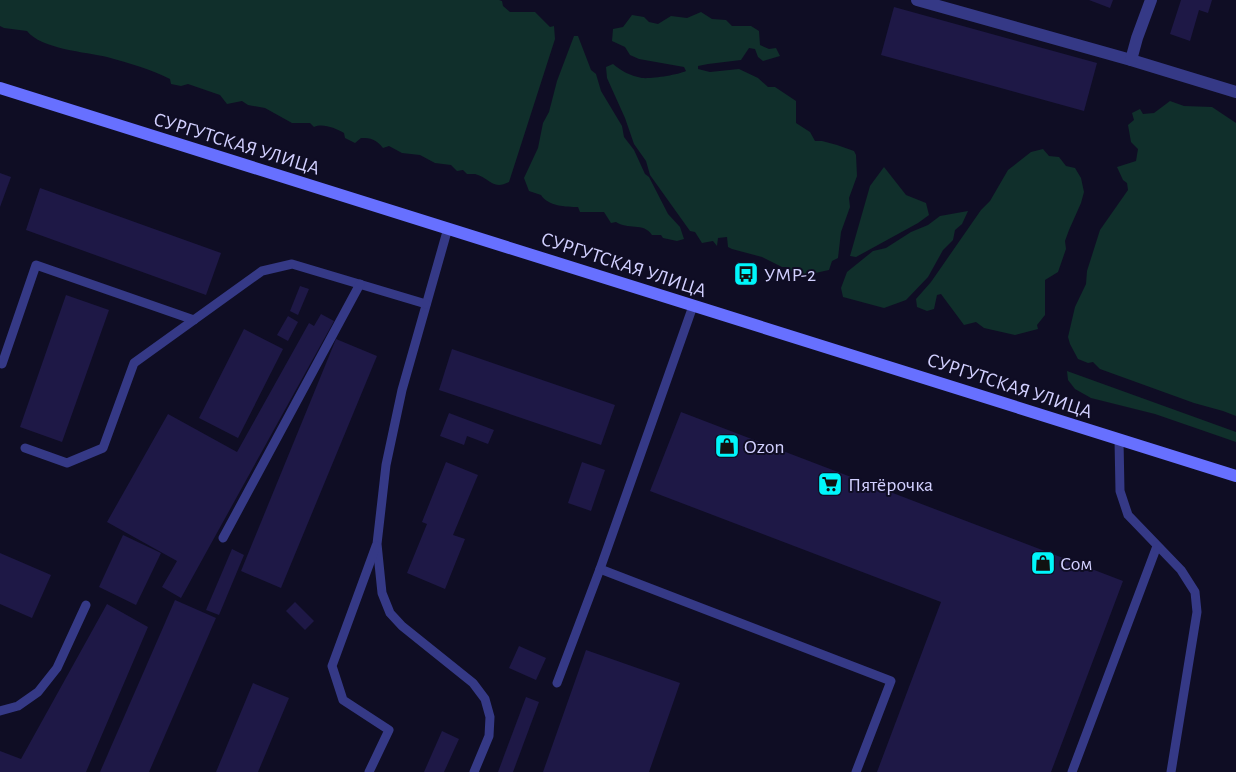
<svg xmlns="http://www.w3.org/2000/svg" width="1236" height="772" font-family="'Alegreya Sans',sans-serif">
  <style>
    .green { fill: #102f2b }
    .building { fill: #1e1846 }
    .lines { fill: none; stroke-linecap: round; stroke-linejoin: round }
    .lane { stroke: #353986; stroke-width: 9 }
    .street { stroke: #353986; stroke-width: 12 }
    .secondary { stroke: #6770ff; stroke-width: 12 }
    .labels { text-anchor: middle; stroke-width: 4; stroke-linejoin: round; paint-order: stroke }
    .street-label { font-size: 20px; fill: #d2d0ff; stroke: #0f0d24 }
    .poi-label { font-size: 20px; fill: #d2d0ff; stroke: #0f0d24; text-anchor: start }
  </style>
  <rect width="100%" height="100%" fill="#0f0d24"/>
  <g class="green">
    <path d="M0 0H499L502 1 503 6 510 12H535L550 27 554 26 555 39 509 182C492 191 489 177 475 174 472 174 469 174 467 174L463 170 457 171 451 165 435 163 420 155 402 153 389 146 383 148C376 139 371 138 361 138L355 143 345 138 344 133C335 128 323 123 314 127L310 123H292L265 108 248 105 242 101 227 104 220 95 188 84 181 86 171 84 170 79C151 69 128 63 107 57 86 52 41 49 27 31L4 28 0 26Z"/>
    <path d="M701 12 712 19 726 20 732 26H751L759 31 760 45 769 49 776 48 780 56 763 61 758 57 755 49 749 48 741 60 708 64 698 66V69L710 72 739 69 758 78 768 87H775L796 101V123L810 132 815 141H822L837 145 854 151 856 155 857 176 849 198 850 207 841 232 838 258 832 261 829 270C815 273 797 279 786 267H782L762 257 732 249 728 247 727 237 718 238 717 246 713 241 702 243 695 232 690 231 650 175 646 161 634 144 625 118 607 78 606 67 613 64C621 71 631 76 642 78 651 79 677 75 686 71L684 67 639 59 630 55 625 47 612 41 613 29 623 27 632 15 644 17 649 22 658 24 671 16 687 18Z"/>
    <path d="M574 36H578L591 70 596 74 601 91 622 126 624 137 634 150 645 174 649 177 668 214 680 227 684 239 677 241 663 238 661 235H652C644 222 627 230 616 222L611 223 604 212H580L578 207C566 207 548 206 541 195L529 191 524 178 538 148 543 123 549 112 557 81Z"/>
    <path d="M1170 101 1184 106 1212 107 1236 123V416L1223 411 1194 403 1100 369 1093 362 1088 363 1078 359 1070 344 1068 337 1075 307 1086 284 1087 271 1100 230 1128 190 1127 183 1123 180 1117 167 1136 161 1138 149 1131 142 1128 125 1134 120 1132 113 1140 109 1143 114 1154 113Z"/>
    <path d="M1043 149 1049 156 1059 157 1066 166 1075 168 1081 178 1084 192 1081 203 1069 230 1065 241 1066 249 1058 272 1045 280V315L1037 325 1038 329 1015 335 984 328 976 322 964 325 941 294 937 295 934 309 927 311 917 307 916 299 931 282 981 210 990 201 1008 170 1031 152Z"/>
    <path d="M884 167 906 195 926 203 929 215 918 223 856 257 850 256 870 186Z"/>
    <path d="M968 211 962 224 955 230 953 240 943 250 928 277 906 300 884 308 843 297 841 288 847 272 873 251 886 248 911 232 928 225 940 216Z"/>
    <path d="M1067 371 1236 432V442L1155 414 1091 398 1075 389 1068 380Z"/>
  </g>
  <g class="building">
    <path d="M1089 0H1113L1110 8Z"/>
    <path d="M1181 0H1212L1208 13 1199 10 1190 41 1170 34Z"/>
    <path d="M894 7 1097 63 1084 111 881 55Z"/>
    <path d="M0 173 11 177 0 207Z"/>
    <path d="M40 188 221 253 206 295 26 230Z"/>
    <path d="M300 286 309 289 298 315 290 311Z"/>
    <path d="M66 295 109 310 62 442 20 427Z"/>
    <path d="M321 314 334 321 181 598 162 587 177 561 107 522 168 414 237 452 309 323 314 326Z"/>
    <path d="M288 316 298 322 288 341 277 335Z"/>
    <path d="M244 329 283 349 238 438 199 418Z"/>
    <path d="M336 339 377 356 281 588 241 571Z"/>
    <path d="M452 349 615 405 601 445 439 390Z"/>
    <path d="M681 412 1123 581 1051 772H877L941 602 650 491Z"/>
    <path d="M449 413 494 430 488 444 467 436 464 445 440 436Z"/>
    <path d="M446 462 478 475 453 535 465 539 445 589 407 573 427 524 422 522Z"/>
    <path d="M582 462 605 470 591 511 568 503Z"/>
    <path d="M123 535 161 553 136 605 99 587Z"/>
    <path d="M232 549 244 555 219 615 206 610Z"/>
    <path d="M0 553 51 575 32 618 0 604Z"/>
    <path d="M175 600 216 618 149 772H100Z"/>
    <path d="M295 602 314 621 305 630 286 611Z"/>
    <path d="M107 604 148 627 86 772H0V751L21 759Z"/>
    <path d="M519 646 546 658 536 680 509 668Z"/>
    <path d="M586 650 680 683 649 772H543Z"/>
    <path d="M253 683 289 698 258 772H216Z"/>
    <path d="M526 697 539 702 513 772H498Z"/>
    <path d="M442 731 459 739 444 772H424Z"/>
  </g>
  <g class="lines">
    <g class="lane">
      <path d="M448 228 402 390 386 465 377 544 382 593 390 613 402 626 473 683 485 699 490 717 489 736 474 772"/>
      <path d="M2 364 36 265 194 320"/>
      <path d="M1119 440 1120 491 1128 515 1181 570 1195 592 1197 612 1171 772"/>
      <path d="M25 448 67 463 103 448 134 363 262 271 292 264 426 304"/>
      <path d="M223 538 360 284"/>
      <path d="M600 569 891 681 856 772"/>
      <path d="M557 683 600 569 693 306"/>
      <path d="M0 711 18 706 38 692 57 668 86 605"/>
      <path d="M369 772 389 730 343 700 332 666 376 546"/>
      <path d="M1072 772 1157 546"/>
    </g>
    <g class="street">
      <path d="M917 0 1131 60 1236 92"/>
      <path d="M1131 60 1137 38 1151 0"/>
    </g>
    <path class="secondary" d="M0 88 1236 476"/>
  </g>
  <defs>
    <symbol id="bus-square" viewBox="-11 -11 22 22"><rect x="-9" y="-9" width="18" height="18" rx="4" fill="#00f6fb" stroke="#0f0d24"/><path d="M-5-6H5V4H4V6H2V4H-2V6H-4V4H-5ZM-3.5-4V0h7V-4ZM-3.5 1.2v1.5H-2V1.2ZM2 1.2v1.5H3.5V1.2Z" fill="#111"/></symbol>
    <symbol id="shop-square" viewBox="-11 -11 22 22"><rect x="-9" y="-9" width="18" height="18" rx="4" fill="#00f6fb" stroke="#0f0d24"/><path d="M-5-2.5h2.3a2.7 3.5 0 0 1 5.4 0H5L5.5 6h-11ZM-1.5-2.5h3a1.5 2.3 0 0 0-3 0Z" fill="#111"/></symbol>
    <symbol id="supermarket-square" viewBox="-11 -11 22 22"><rect x="-9" y="-9" width="18" height="18" rx="4" fill="#00f6fb" stroke="#0f0d24"/><path d="M-6-5.5h2.5l.6 2H6L4.5 2H-2.5L-4.4-4H-6ZM-1.5 3.2a1.3 1.3 0 1 0 .1 0ZM3 3.2a1.3 1.3 0 1 0 .1 0Z" fill="#111"/></symbol>
  </defs>
  <g fill-rule="evenodd">
    <use href="#bus-square" x="732" y="260" width="28" height="28"/>
    <use href="#shop-square" x="713" y="432" width="28" height="28"/>
    <use href="#supermarket-square" x="816" y="470" width="28" height="28"/>
    <use href="#shop-square" x="1029" y="549" width="28" height="28"/>
  </g>
  <g class="labels">
    <g class="street-label">
      <text transform="translate(237 143) rotate(17)" y="7">СУРГУТСКАЯ УЛИЦА</text>
      <text transform="translate(624 264) rotate(18)" y="7">СУРГУТСКАЯ УЛИЦА</text>
      <text transform="translate(1010 385) rotate(18)" y="7">СУРГУТСКАЯ УЛИЦА</text>
    </g>
    <g class="poi-label">
      <text x="764" y="281">УМР-2</text>
      <text x="744" y="453">Ozon</text>
      <text x="848" y="491">Пятёрочка</text>
      <text x="1060" y="570">Сом</text>
    </g>
  </g>
</svg>
